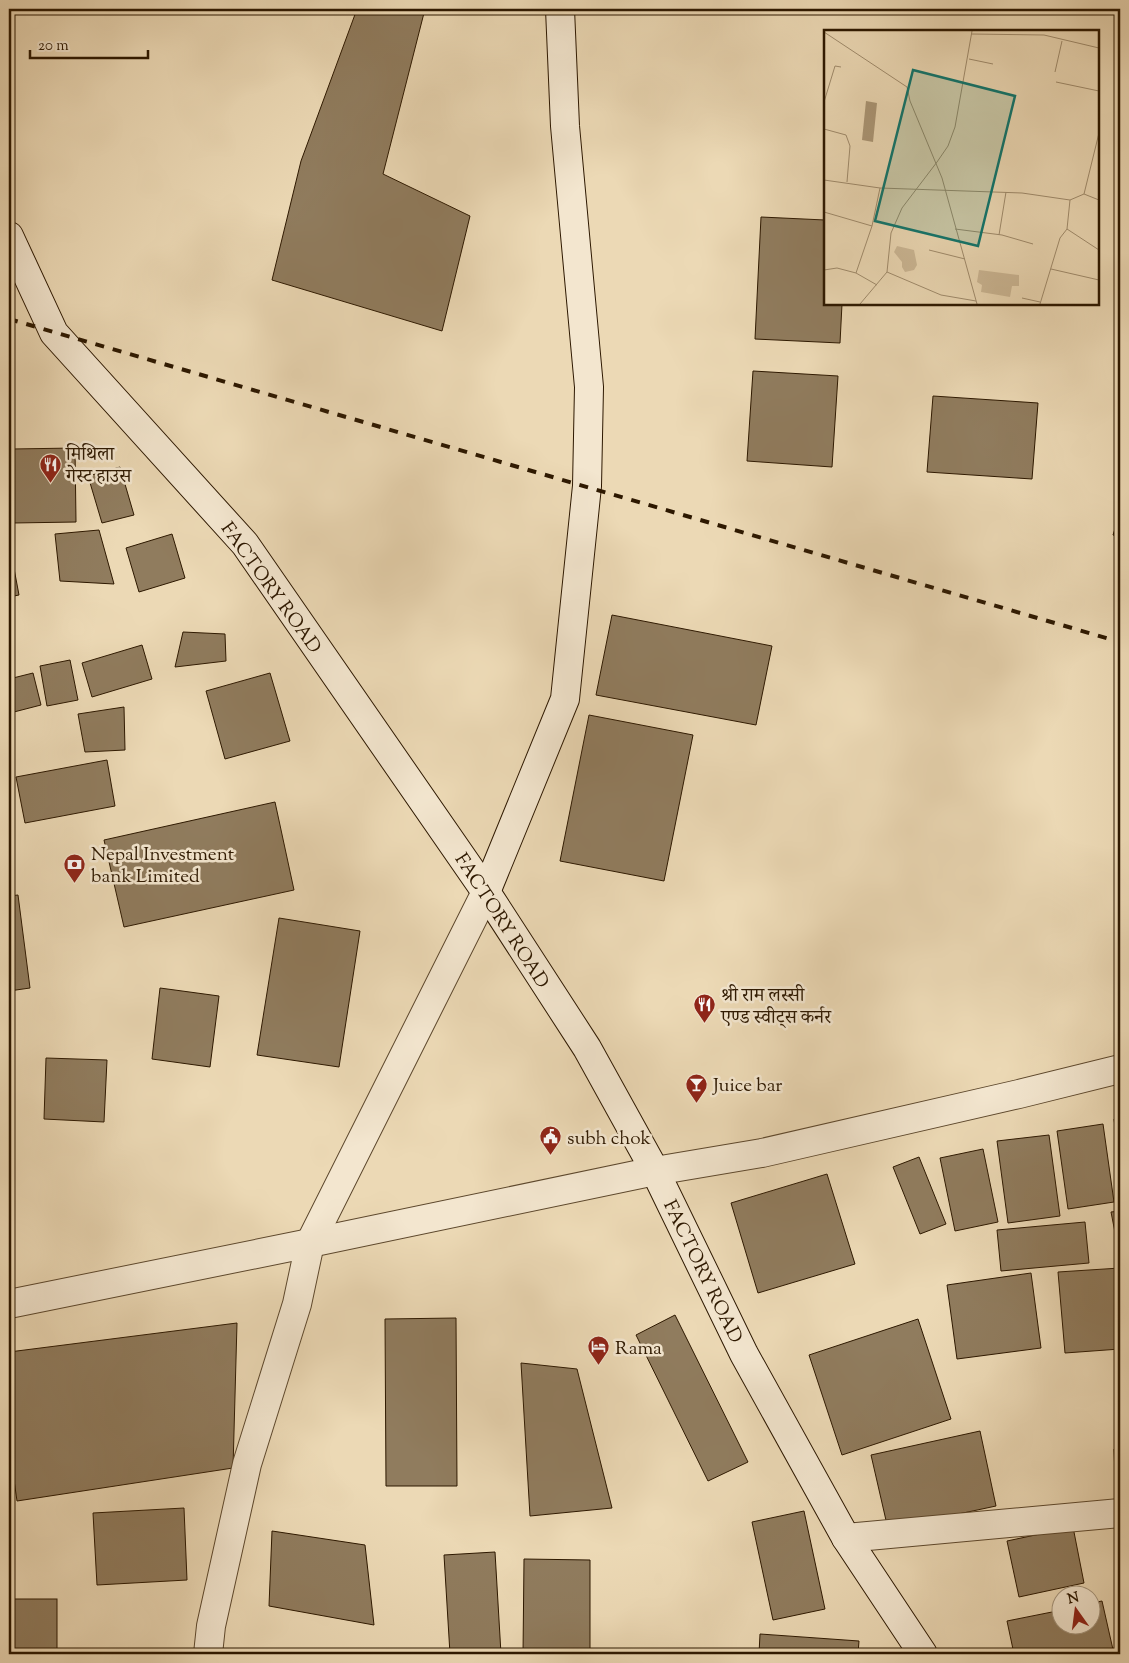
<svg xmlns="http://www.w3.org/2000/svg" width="1129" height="1663" font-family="'Sorts Mill Goudy','Noto Serif Devanagari',serif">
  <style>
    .building { fill: #907c5e; stroke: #2d1800 }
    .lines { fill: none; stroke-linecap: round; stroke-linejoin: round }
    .minor-casing { stroke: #5d482d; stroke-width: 30 }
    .tertiary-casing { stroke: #5d482d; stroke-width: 30 }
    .secondary-casing { stroke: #2d1800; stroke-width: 30 }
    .minor { stroke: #f3e6cf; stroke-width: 28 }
    .tertiary { stroke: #f3e6cf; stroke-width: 28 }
    .secondary { stroke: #f3e6cf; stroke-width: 28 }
    .rail { stroke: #2d1800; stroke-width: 4; stroke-dasharray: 9 9; stroke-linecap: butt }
    .labels { text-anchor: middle; stroke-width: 5; stroke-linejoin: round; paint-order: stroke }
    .poi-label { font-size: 19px; fill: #2d1800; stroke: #f3e6cf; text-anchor: start }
    .street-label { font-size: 19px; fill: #2d1800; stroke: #f3e6cf }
    .inset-road { fill: none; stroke: #a08c6d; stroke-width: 1 }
    .view { fill: #0f766e; fill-opacity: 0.15; stroke: #0f766e; stroke-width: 2.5 }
    .inset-edge { fill: none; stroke: #2d1800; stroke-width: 2.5 }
  </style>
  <rect width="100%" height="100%" fill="#ecd9b5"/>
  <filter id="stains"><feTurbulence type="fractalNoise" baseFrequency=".004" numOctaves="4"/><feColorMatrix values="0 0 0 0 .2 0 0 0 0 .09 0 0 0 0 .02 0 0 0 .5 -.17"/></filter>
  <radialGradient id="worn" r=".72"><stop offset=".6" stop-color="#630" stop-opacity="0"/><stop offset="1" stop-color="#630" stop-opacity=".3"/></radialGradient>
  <g class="building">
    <path d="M357 9H425L383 174 470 216 442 331 272 280 301 161Z"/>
    <path d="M761 217 825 220V304H842L840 343 755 339Z"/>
    <path d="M753 371 838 376 832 467 747 461Z"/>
    <path d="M933 396 1038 403 1032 479 927 472Z"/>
    <path d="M75 448 76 522 13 523 12 449Z"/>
    <path d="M120 467 134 515 102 523 88 476Z"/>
    <path d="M1120 513V537L1113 535Z"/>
    <path d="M99 530 114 584 60 581 55 534Z"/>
    <path d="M172 534 185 578 139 592 126 548Z"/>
    <path d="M9 542 19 595 9 597Z"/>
    <path d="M612 615 772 646 756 725 596 695Z"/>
    <path d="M183 632 225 634 226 661 175 667Z"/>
    <path d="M142 645 152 679 92 697 82 663Z"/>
    <path d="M70 660 78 700 47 706 40 666Z"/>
    <path d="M33 673 41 705 10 713 9 679Z"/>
    <path d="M270 673 290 741 225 759 206 691Z"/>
    <path d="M124 707 125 750 85 752 78 714Z"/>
    <path d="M589 715 693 735 664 881 560 861Z"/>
    <path d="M107 760 115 806 25 823 16 777Z"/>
    <path d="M275 802 294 890 124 927 104 840Z"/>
    <path d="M18 895 30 988 9 991V896Z"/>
    <path d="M279 918 360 931 339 1067 257 1055Z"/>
    <path d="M160 988 219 996 210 1067 152 1059Z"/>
    <path d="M46 1058 107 1060 104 1122 44 1119Z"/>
    <path d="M1114 1119H1120V1166Z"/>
    <path d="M1103 1124 1114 1202 1068 1209 1057 1131Z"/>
    <path d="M1049 1135 1060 1216 1008 1223 997 1141Z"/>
    <path d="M983 1149 998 1222 955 1231 940 1158Z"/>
    <path d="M919 1157 946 1224 920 1234 893 1167Z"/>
    <path d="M827 1174 855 1264 758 1293 731 1203Z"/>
    <path d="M1120 1211V1258L1111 1212Z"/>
    <path d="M1085 1222 1089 1263 1001 1271 997 1230Z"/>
    <path d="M1120 1268V1349L1065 1353 1058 1272Z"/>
    <path d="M1031 1273 1041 1348 957 1359 947 1285Z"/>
    <path d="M675 1315 748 1462 708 1481 636 1335Z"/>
    <path d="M456 1318 457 1486H386L385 1319Z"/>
    <path d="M918 1319 951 1419 842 1455 809 1355Z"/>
    <path d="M237 1323 233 1468 17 1501 9 1445V1352Z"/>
    <path d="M521 1363 577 1369 612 1508 530 1516Z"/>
    <path d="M980 1431 996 1506 888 1529 871 1455Z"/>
    <path d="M1114 1449H1120V1500H1116Z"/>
    <path d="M184 1508 187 1580 97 1585 93 1513Z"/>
    <path d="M804 1511 825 1609 773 1620 752 1522Z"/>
    <path d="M1073 1527 1084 1583 1019 1597 1007 1541Z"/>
    <path d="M272 1531 365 1545 374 1625 269 1606Z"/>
    <path d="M495 1552 501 1654H450L444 1555Z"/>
    <path d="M524 1559 590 1560V1654H523Z"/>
    <rect x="9" y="1599" width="48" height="55"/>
    <path d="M1102 1601 1114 1654H1014L1007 1621 1062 1610V1626H1092V1603Z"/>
    <path d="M760 1634 859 1641 858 1654H759Z"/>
  </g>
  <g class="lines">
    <defs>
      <g id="minor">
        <path d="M310 1243 486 892"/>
        <path d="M846 1538 1120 1513"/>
      </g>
      <g id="tertiary">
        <path d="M9 1304 310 1243 655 1171 762 1153 1019 1094 1120 1069"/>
        <path d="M208 1654 211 1626 247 1464 297 1304 310 1243"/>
      </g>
      <g id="secondary">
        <path d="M9 236 54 333 245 544 486 892 587 1048 655 1171 744 1354 846 1538 923 1654"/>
        <path d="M486 892 565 699 587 486 589 387 565 126 560 9"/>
      </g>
    </defs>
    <use href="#minor" class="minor-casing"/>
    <use href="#tertiary" class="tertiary-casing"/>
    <use href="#secondary" class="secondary-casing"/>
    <use href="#minor" class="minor"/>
    <use href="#tertiary" class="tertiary"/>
    <use href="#secondary" class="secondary"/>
    <path class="rail" d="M9 319 1120 642"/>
  </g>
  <defs>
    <symbol id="restaurant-pin" viewBox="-11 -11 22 30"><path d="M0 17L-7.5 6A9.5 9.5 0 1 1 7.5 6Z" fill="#8f2418" stroke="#f3e6cf"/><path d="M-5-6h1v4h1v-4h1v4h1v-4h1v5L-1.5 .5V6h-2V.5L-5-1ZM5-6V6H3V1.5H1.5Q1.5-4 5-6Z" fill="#fff"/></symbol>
    <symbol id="bank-pin" viewBox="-11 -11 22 30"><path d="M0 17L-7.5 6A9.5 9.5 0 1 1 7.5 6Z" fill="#8f2418" stroke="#f3e6cf"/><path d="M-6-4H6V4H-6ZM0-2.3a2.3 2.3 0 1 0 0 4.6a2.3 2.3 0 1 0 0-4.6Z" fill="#fff"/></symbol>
    <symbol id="bar-pin" viewBox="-11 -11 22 30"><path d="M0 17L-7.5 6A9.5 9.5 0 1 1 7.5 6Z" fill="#8f2418" stroke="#f3e6cf"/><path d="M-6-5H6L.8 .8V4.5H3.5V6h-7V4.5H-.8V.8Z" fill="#fff"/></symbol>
    <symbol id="civic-pin" viewBox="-11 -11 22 30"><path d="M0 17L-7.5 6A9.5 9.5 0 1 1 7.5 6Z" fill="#8f2418" stroke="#f3e6cf"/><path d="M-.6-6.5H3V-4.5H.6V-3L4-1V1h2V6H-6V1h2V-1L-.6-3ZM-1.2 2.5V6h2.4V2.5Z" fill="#fff"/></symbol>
    <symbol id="hotel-pin" viewBox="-11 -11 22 30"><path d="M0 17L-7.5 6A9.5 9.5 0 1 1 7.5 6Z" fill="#8f2418" stroke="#f3e6cf"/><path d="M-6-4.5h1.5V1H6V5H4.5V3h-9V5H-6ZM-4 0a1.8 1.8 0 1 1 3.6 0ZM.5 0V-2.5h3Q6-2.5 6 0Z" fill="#fff"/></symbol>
  </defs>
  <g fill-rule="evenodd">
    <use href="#restaurant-pin" x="38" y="452" width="25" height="34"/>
    <use href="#bank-pin" x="62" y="852" width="25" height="34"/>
    <use href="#restaurant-pin" x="692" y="992" width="25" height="34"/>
    <use href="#bar-pin" x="684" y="1072" width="25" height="34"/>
    <use href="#civic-pin" x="538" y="1124" width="25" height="34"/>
    <use href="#hotel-pin" x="586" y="1334" width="25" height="34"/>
  </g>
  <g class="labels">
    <g class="poi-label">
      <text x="66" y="460">मिथिला<tspan x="66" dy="22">गेस्ट हाउस</tspan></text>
      <text x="91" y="860">Nepal Investment<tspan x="91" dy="22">bank Limited</tspan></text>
      <text x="721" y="1001">श्री राम लस्सी<tspan x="721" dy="22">एण्ड स्वीट्स कर्नर</tspan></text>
      <text x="713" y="1091">Juice bar</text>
      <text x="567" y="1144">subh chok</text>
      <text x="615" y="1354">Rama</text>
    </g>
    <g class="street-label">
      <text transform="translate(272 587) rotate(54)" y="7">FACTORY ROAD</text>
      <text transform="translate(503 920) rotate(57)" y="7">FACTORY ROAD</text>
      <text transform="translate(704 1271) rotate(64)" y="7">FACTORY ROAD</text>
    </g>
  </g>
  <g transform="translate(824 30)">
    <rect width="275" height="275" fill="#ecd9b5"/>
    <path d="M73 216 90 220 93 235 90 240 81 242 78 237V232L70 222ZM155 240 195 245V256H188L186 267 157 262 158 255 153 252Z" fill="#ccb896"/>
    <path d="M42 71 53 73 49 112 38 110Z" fill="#ab9777"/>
    <path class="inset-road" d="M0 2 83 57 86 71 118 148 153 274M147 4 220 5 275 18M145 29 169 34M231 42 238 11M232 52 275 61M0 72 11 36 17 37M0 99 22 105 26 116 23 152M113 132 124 116 131 97 148 1M0 150 56 158 198 163 246 170 260 164 275 170M260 164 275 103M246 170 243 199 275 220M0 182 48 196 32 243M48 196 56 158M131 199 178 205 209 214M175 205 182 162M105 220 141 229M227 239 275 250M0 240 13 238 32 243 53 255M63 242 117 265 152 271M198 268 216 272M36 274 63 242 67 203 78 178 113 132M216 274 236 208 243 199"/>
    <path class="view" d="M89 40 191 66 154 216 51 191Z"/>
    <rect width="275" height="275" class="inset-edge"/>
  </g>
  <rect width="1129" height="1663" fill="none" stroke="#ecd9b5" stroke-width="30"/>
  <rect x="10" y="10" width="1109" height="1643" fill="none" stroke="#2d1800" stroke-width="2.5"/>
  <rect x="15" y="15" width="1099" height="1633" fill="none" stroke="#2d1800"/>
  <g transform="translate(1076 1610) rotate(346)"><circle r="24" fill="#f3e6cf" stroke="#a4947c"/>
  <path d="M0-4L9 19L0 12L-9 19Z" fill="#8f2418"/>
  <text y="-8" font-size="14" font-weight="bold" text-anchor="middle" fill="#2d1800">N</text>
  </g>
  <path d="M30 50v8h118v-8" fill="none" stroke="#2d1800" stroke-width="2.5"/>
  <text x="38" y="50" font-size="15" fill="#2d1800" stroke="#f3e6cf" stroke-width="4" paint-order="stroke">20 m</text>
  <rect width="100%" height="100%" filter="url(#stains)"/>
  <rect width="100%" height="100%" fill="url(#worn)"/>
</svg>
